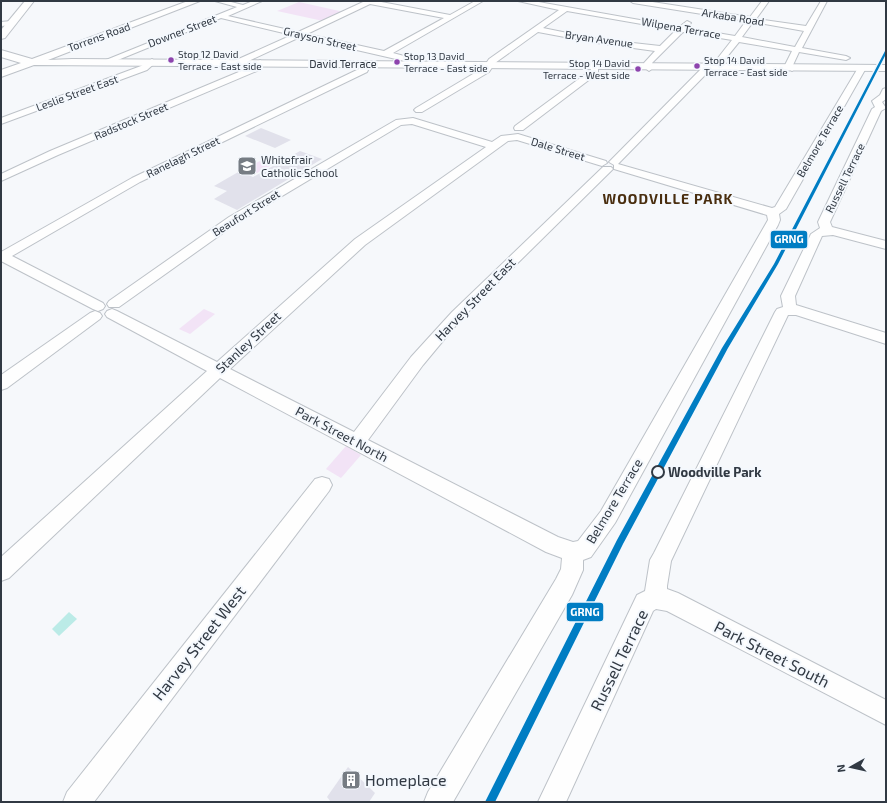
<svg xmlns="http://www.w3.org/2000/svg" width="887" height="803" font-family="'Exo 2',sans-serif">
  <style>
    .green { fill: #f2e3f6 }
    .water { fill: #bbebe7 }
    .building { fill: #e1e1eb }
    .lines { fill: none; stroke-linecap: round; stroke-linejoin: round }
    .minor-casing { stroke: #bdc2c8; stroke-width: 2 }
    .major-casing { stroke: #bdc2c8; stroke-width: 2 }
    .minor { fill: #fefefe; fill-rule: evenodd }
    .major { fill: #fefefe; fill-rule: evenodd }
    .rail-1-casing { stroke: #f4f8fd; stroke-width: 3 }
    .rail-1 { fill: #007dc3; fill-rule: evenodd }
    .bus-dot { fill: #8e44ad; stroke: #f4f8fd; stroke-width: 1.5 }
    .stop-dot { fill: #f4f8fd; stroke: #313943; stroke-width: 2 }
    .labels { text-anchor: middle; stroke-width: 4; stroke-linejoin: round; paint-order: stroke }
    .far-bus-label { font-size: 10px; fill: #313943; stroke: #f4f8fd; text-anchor: start }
    .far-street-label { font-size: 11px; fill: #313943; stroke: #f4f8fd }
    .far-poi-label { font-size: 11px; fill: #313943; stroke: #f4f8fd; text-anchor: start }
    .street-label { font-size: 13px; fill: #313943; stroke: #f4f8fd }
    .stop-label { font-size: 13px; font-weight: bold; fill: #313943; stroke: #f4f8fd; text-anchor: start }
    .far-district-label { font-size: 14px; font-weight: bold; letter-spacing: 1px; fill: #4a2e0f; stroke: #f4f8fd }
    .near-street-label { font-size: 16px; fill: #313943; stroke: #f4f8fd }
    .near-poi-label { font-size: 16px; fill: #313943; stroke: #f4f8fd; text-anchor: start }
    .line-badge { stroke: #f4f8fd; stroke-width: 1.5 }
    .badge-label { font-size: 11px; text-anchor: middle; font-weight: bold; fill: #fff }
  </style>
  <rect width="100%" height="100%" fill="#f6f8fb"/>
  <g class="green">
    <path d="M299 2 344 12 323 21 277 11Z"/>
    <path d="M270 156 281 160 257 173 246 168Z"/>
    <path d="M204 309 215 314 190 334 179 329Z"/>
    <path d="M346 446 361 455 341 478 326 469Z"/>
  </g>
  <path class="water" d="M69 612 77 619 59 636 52 629Z"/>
  <g class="building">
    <path d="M261 128 291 140 275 148 245 136Z"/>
    <path d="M300 151 322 159 237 210 214 199 227 191 214 186 240 171 253 177Z"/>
    <path d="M348 767 375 793 369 802H331L327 797Z"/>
  </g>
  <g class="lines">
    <defs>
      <g id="minor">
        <path d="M215 1H227L243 5 253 1H262L228 16 298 32 363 2 362 1H376L450 15 475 1H483L393 53 419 60V65L415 68 412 67 409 62 300 37 240 65H234V61L292 35 221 18 108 64H102L101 62 237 7ZM370 4 444 18 384 51 307 34Z"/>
        <path d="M518 1H533L679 27 687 21 691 23 687 28 735 36 746 21 633 3 630 1H646L750 17 762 1H769L756 19 806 26 821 1H827L802 48 846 56 850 58 846 60 799 52 793 65 796 68 792 71 785 65 792 51 739 42 722 63 721 70 718 71 714 68V63L732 40 683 32 652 63 653 68 649 71 645 68 644 63 655 51 597 43 538 32 495 63 489 72 422 112H416L414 110 416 108 483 68 489 59 559 10ZM567 11 676 30 660 46 597 39 543 28ZM753 22 804 31 795 47 742 37Z"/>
        <path d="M11 21H14V25L1 26V22Z"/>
        <path d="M152 59 156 62 147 70 1 124V118L141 66Z"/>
        <path d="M260 60 264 63 259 70 58 155 1 181V174L50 151 253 66Z"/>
        <path d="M367 61 371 64 367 72 140 182 12 256 103 303 105 306 103 309 98 311 93 309 1 261V252L132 178 361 68 364 62Z"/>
        <path d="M594 64 598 67V73L523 130H515L514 128 515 126 591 70 590 67Z"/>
        <path d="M707 65 710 66V70L618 164 772 208 775 207 858 68 862 65 866 68 786 209 779 214 780 220 778 225 615 523 591 557 583 560V570L572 595 453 802H424L428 792 556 579 561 569 562 558 546 552 220 378 9 578 1 581V557L207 371 107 317 105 314 107 311 112 309 117 311 217 362 355 239 486 147 412 124 401 125 237 223 119 307H109L107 304 109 301 229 217 396 120 413 118 492 142 501 136 518 134 606 161 607 163 602 166 517 140 508 141 365 245 230 369 354 432 411 357 452 312 603 167H611L613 169 611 171 462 318 423 365 368 440 558 537 573 542 578 541 601 511 768 220 767 215 614 169V165L609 162 704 66Z"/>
        <path d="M886 88V99L882 102 886 108 881 111 830 222 832 227 886 241V249L833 235 822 236 795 296 796 305 886 333V344L796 315H788L671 561 667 586V589L678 593 886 700V725L667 611 656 609 653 611 566 802H538L637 595 645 591 650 560 654 553 775 312 777 309 783 307 781 296 811 234 820 228 818 222 872 109 875 107 872 101 880 95 883 89Z"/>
        <path d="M95 311 100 313 102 316 100 319 7 388 1 390V375L90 313Z"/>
        <path d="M322 477 329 479 332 485 329 491 94 802H63L67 792 315 479Z"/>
      </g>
      <g id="major">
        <path d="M25 1H34L5 38 1 39V30Z"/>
        <path d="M188 1H200L48 60 72 59 886 65V71L34 65 1 77V70L21 63 1 57V50L32 59Z"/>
      </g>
    </defs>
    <use href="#minor" class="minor-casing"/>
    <use href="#major" class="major-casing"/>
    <use href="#minor" class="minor"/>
    <use href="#major" class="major"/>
    <defs>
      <path id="rail-1" d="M886 50V54L778 264 728 348 623 544 495 802H485L617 540 722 348 774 264 885 51Z"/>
    </defs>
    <use href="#rail-1" class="rail-1-casing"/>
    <use href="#rail-1" class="rail-1"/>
  </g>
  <defs>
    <symbol id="school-square" viewBox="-11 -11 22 22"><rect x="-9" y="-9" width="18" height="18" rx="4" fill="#767c83" stroke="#f4f8fd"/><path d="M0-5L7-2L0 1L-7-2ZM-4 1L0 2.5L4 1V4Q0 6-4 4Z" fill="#fff"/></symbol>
    <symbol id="building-square" viewBox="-11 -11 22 22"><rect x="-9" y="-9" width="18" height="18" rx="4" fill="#767c83" stroke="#f4f8fd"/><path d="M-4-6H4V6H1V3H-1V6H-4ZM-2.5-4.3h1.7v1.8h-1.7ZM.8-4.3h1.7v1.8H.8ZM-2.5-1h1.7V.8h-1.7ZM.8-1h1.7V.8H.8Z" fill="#fff"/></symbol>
  </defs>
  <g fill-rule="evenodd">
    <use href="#school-square" x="236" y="155" width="22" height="22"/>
    <use href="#building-square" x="340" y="769" width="22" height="22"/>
  </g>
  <g class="bus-dot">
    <circle cx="171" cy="60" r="3.5"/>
    <circle cx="397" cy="62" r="3.5"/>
    <circle cx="697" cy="66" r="3.5"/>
    <circle cx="638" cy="69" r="3.5"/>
  </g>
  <circle class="stop-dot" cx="658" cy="472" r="6"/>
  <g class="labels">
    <g class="far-bus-label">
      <text x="178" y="58">Stop 12 David<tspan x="178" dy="12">Terrace - East side</tspan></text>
      <text x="404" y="60">Stop 13 David<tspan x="404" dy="12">Terrace - East side</tspan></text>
      <text x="704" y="64">Stop 14 David<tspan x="704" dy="12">Terrace - East side</tspan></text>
      <text x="630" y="67" text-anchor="end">Stop 14 David<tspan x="630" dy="12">Terrace - West side</tspan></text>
    </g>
    <g class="far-street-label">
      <text transform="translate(733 17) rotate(9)" y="4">Arkaba Road</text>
      <text transform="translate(681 28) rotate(10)" y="4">Wilpena Terrace</text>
      <text transform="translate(182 31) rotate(-21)" y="4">Downer Street</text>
      <text transform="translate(99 37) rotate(-20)" y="4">Torrens Road</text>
      <text transform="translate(320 39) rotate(13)" y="4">Grayson Street</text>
      <text transform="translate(599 39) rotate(8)" y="4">Bryan Avenue</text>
      <text x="343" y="68">David Terrace</text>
      <text transform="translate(77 93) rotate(-20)" y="4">Leslie Street East</text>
      <text transform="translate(131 121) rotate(-23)" y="4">Radstock Street</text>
      <text transform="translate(820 141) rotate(-60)" y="4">Belmore Terrace</text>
      <text transform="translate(558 149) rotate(17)" y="4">Dale Street</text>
      <text transform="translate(183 157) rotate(-26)" y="4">Ranelagh Street</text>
      <text transform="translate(845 178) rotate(-64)" y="4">Russell Terrace</text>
      <text transform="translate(246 213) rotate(-32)" y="4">Beaufort Street</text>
    </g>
    <g class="far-poi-label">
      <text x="261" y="164">Whitefrair<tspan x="261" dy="13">Catholic School</tspan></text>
    </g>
    <g class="street-label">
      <text transform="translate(475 299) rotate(-46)" y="5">Harvey Street East</text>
      <text transform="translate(248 342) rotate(-43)" y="5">Stanley Street</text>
      <text transform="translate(342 434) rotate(28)" y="5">Park Street North</text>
      <text transform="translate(614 501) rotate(-59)" y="5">Belmore Terrace</text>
    </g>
    <g class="stop-label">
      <text x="668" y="477">Woodville Park</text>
    </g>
    <g class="far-district-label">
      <text x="668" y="204">WOODVILLE PARK</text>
    </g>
    <g class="near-street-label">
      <text transform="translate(199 643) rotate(-52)" y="6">Harvey Street West</text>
      <text transform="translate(772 654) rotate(27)" y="6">Park Street South</text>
      <text transform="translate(619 660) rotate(-64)" y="6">Russell Terrace</text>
    </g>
    <g class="near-poi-label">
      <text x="365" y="786">Homeplace</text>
    </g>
  </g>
  <g class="line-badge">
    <rect x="770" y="230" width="38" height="19" rx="4" fill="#007dc3"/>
    <rect x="566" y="602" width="38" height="20" rx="4" fill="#007dc3"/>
  </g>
  <g class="badge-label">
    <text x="789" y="243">GRNG</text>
    <text x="585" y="616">GRNG</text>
  </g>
  <rect width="887" height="803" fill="none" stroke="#313943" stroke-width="4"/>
  <g transform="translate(851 767) rotate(262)" stroke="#f4f8fd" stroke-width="3" paint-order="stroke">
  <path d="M0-3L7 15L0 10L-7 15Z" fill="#313943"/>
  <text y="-6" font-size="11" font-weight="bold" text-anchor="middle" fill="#313943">N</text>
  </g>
</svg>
